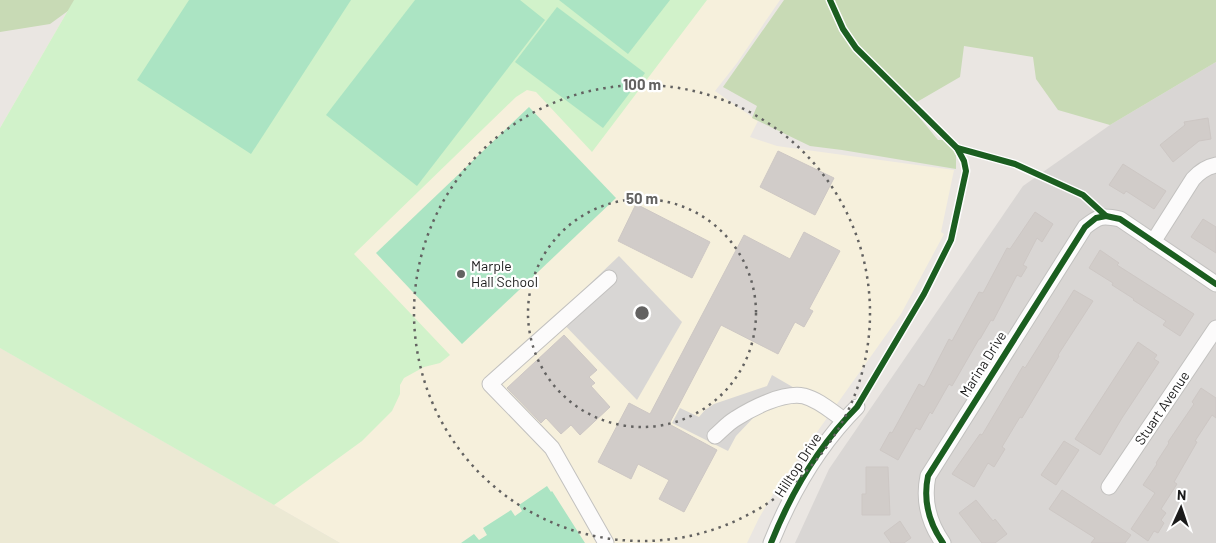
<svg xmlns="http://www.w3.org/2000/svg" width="1216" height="543" font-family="Barlow,sans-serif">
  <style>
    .residential { fill: #d9d6d4 }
    .education { fill: #f6f0dc }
    .religious { fill: #d8d6d4 }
    .farmland { fill: #ece9d4 }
    .forest { fill: #c8dab5 }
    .park { fill: #d1f2ca }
    .pitch { fill: #abe4c3 }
    .building { fill: #d1ccc9; stroke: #cdc7c4 }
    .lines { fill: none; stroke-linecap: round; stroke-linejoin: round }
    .minor-casing { stroke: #c2c1bf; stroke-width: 17 }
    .minor { stroke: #fcfbfb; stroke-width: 15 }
    .cycleway-casing { stroke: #fff; stroke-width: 9 }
    .cycleway { stroke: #1b5e20; stroke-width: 6 }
    .ring { fill: none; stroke: #636261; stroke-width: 2.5; stroke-dasharray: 2.5 5 }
    .poi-dot { fill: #636261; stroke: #fff; stroke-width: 2 }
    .labels { text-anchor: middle; stroke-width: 4.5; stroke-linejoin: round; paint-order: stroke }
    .poi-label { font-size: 14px; fill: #1b1b1b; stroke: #fff; text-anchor: start }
    .street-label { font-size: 14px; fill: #1b1b1b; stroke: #fff }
    .centre { fill: #636261; stroke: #fff; stroke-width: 2.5 }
    .ring-label { font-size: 15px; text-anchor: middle; font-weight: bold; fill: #636261; stroke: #fff; stroke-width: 4.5; stroke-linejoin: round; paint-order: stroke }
  </style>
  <rect width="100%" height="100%" fill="#eae6e2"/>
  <path class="residential" d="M1216 62V543H795L829 469 1023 186 1110 125Z"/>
  <path class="education" d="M74 0H780L737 63 715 91 758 121 750 137 777 146 954 170 941 232 944 234 901 314 775 491 759 518 747 543H340L0 348V128Z"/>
  <g class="religious">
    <path d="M619 256 682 322 637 400 556 316Z"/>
    <path d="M772 375 803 393 767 408 755 416 736 436 728 451 672 423 680 408 699 417 705 410 714 404 767 386Z"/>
  </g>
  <path class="farmland" d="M0 348 274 505 340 543H0Z"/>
  <g class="forest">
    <path d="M0 0H83L50 24 0 32Z"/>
    <path d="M784 0H1216V62L1110 125 1058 110 1036 79 1033 57 964 46 960 77 910 106 938 140H956V169L842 150 810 146 752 118 757 106 723 87Z"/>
  </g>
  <path class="park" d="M74 0H707L592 152 536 92 527 90 516 97 354 254 450 355 440 363 424 367 404 378 400 385V394L392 411 362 441 274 505 0 348V128Z"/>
  <g class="pitch">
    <path d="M189 0H351L251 154 137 80Z"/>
    <path d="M415 0H520L545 20 417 186 326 115Z"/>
    <path d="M559 0H670L628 54Z"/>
    <path d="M557 7 645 73 603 128 515 62Z"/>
    <path d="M529 107 616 198 462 344 376 253Z"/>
    <path d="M547 486 551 492 552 491 585 543H461L474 534 479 540 487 535 483 528 511 510 515 516 522 511 519 505Z"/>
  </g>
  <g class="building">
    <path d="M1208 118 1211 139 1199 141 1173 162 1160 145 1185 125 1184 122Z"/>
    <path d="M778 151 834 178 815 215 760 187Z"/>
    <path d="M1123 164 1166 191 1154 209 1126 191 1124 194 1109 185Z"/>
    <path d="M636 204 710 242 692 278 618 241Z"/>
    <path d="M1035 212 1053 224 1042 242 1037 238 1023 265 1027 267 1021 277 1017 275 993 321 991 320 980 339H979L952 386 949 384 932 414 930 412 920 430 916 428 898 460 880 450 890 432 892 433 919 384 924 387 949 339 952 341 979 292 983 293 1007 248 1010 249Z"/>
    <path d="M1203 219 1216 227V253L1191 237Z"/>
    <path d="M804 232 840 251 809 309 813 311 804 327 795 322 778 354 721 325 669 424 717 450 684 512 659 499 669 480 638 464 631 479 598 462 629 403 650 414 744 235 790 259Z"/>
    <path d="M1100 250 1119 263 1117 265 1194 314 1180 336 1163 325 1166 321 1133 300 1134 299 1112 285 1113 283 1089 268Z"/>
    <path d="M1074 290 1093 301 1058 355 1059 356 1022 418 1020 417 1002 447 1005 449 994 467 988 463 974 487 952 474 980 434 982 435 1023 366 1025 368Z"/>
    <path d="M564 335 597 370 589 377 595 383 591 386 610 407 580 435 571 425 561 434 546 418 541 423 507 388Z"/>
    <path d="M1138 342 1157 355 1154 359 1159 362 1122 418 1100 455 1075 439Z"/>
    <path d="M1201 388 1216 398V418L1212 415 1195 441 1197 442 1174 482 1177 484 1161 509 1166 513 1161 520 1164 523 1158 533 1154 531 1148 541 1131 529 1155 493 1143 485 1157 464 1156 463 1169 443 1168 442 1194 404 1192 402Z"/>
    <path d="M1064 441 1079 450 1056 485 1041 475Z"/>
    <path d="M866 467H888L890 515H862V494H866Z"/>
    <path d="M1062 490 1131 535 1125 543H1091L1095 538 1049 509Z"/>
    <path d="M976 500 993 521 995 519 1007 534 995 543H982L959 513Z"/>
    <path d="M900 521 911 538 904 543H891L884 533Z"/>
  </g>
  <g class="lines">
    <defs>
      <g id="minor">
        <path d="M1153 242 1193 179C1200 171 1206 167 1216 165"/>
        <path d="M715 436C721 431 728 423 735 419 752 408 783 392 804 396 819 400 831 411 844 420"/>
        <path d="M1109 487 1216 328"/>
        <path d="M606 543 552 448 490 384 609 278"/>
        <path d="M771 543C791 493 818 446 857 407"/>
        <path d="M943 543C929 523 923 500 928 476L1085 227C1099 216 1102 215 1120 219L1216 284"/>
      </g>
    </defs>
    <use href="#minor" class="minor-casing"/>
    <use href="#minor" class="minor"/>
    <defs>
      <g id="cycleway">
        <path d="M957 148 1015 164 1083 195 1106 216 1120 219 1216 284"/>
        <path d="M771 543C791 493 818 446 857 407L924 294 951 240 966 171 964 161 957 148 856 48 843 29 830 0"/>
        <path d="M943 543C929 523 923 500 928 476L1085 227 1096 218 1106 216"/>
      </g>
    </defs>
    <use href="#cycleway" class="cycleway-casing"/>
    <use href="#cycleway" class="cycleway"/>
  </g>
  <g class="ring">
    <circle cx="642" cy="313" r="114"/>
    <circle cx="642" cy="313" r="228"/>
  </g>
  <circle class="poi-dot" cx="461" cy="274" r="5"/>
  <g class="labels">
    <g class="poi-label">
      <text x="471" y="271">Marple<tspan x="471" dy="16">Hall School</tspan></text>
    </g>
    <g class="street-label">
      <text transform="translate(983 364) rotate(-58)" y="5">Marina Drive</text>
      <text transform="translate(1162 408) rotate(-56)" y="5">Stuart Avenue</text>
      <text transform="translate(798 465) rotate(-57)" y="5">Hilltop Drive</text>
    </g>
  </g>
  <circle cx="642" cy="313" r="8" class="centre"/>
  <g class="ring-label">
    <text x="642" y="90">100 m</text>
    <text x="642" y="204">50 m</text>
  </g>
  <g transform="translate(1181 508) rotate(3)" stroke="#ffffff" stroke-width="4" paint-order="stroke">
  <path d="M0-4L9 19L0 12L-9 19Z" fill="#1b1b1b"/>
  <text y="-8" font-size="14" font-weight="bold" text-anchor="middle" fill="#1b1b1b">N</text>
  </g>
</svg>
